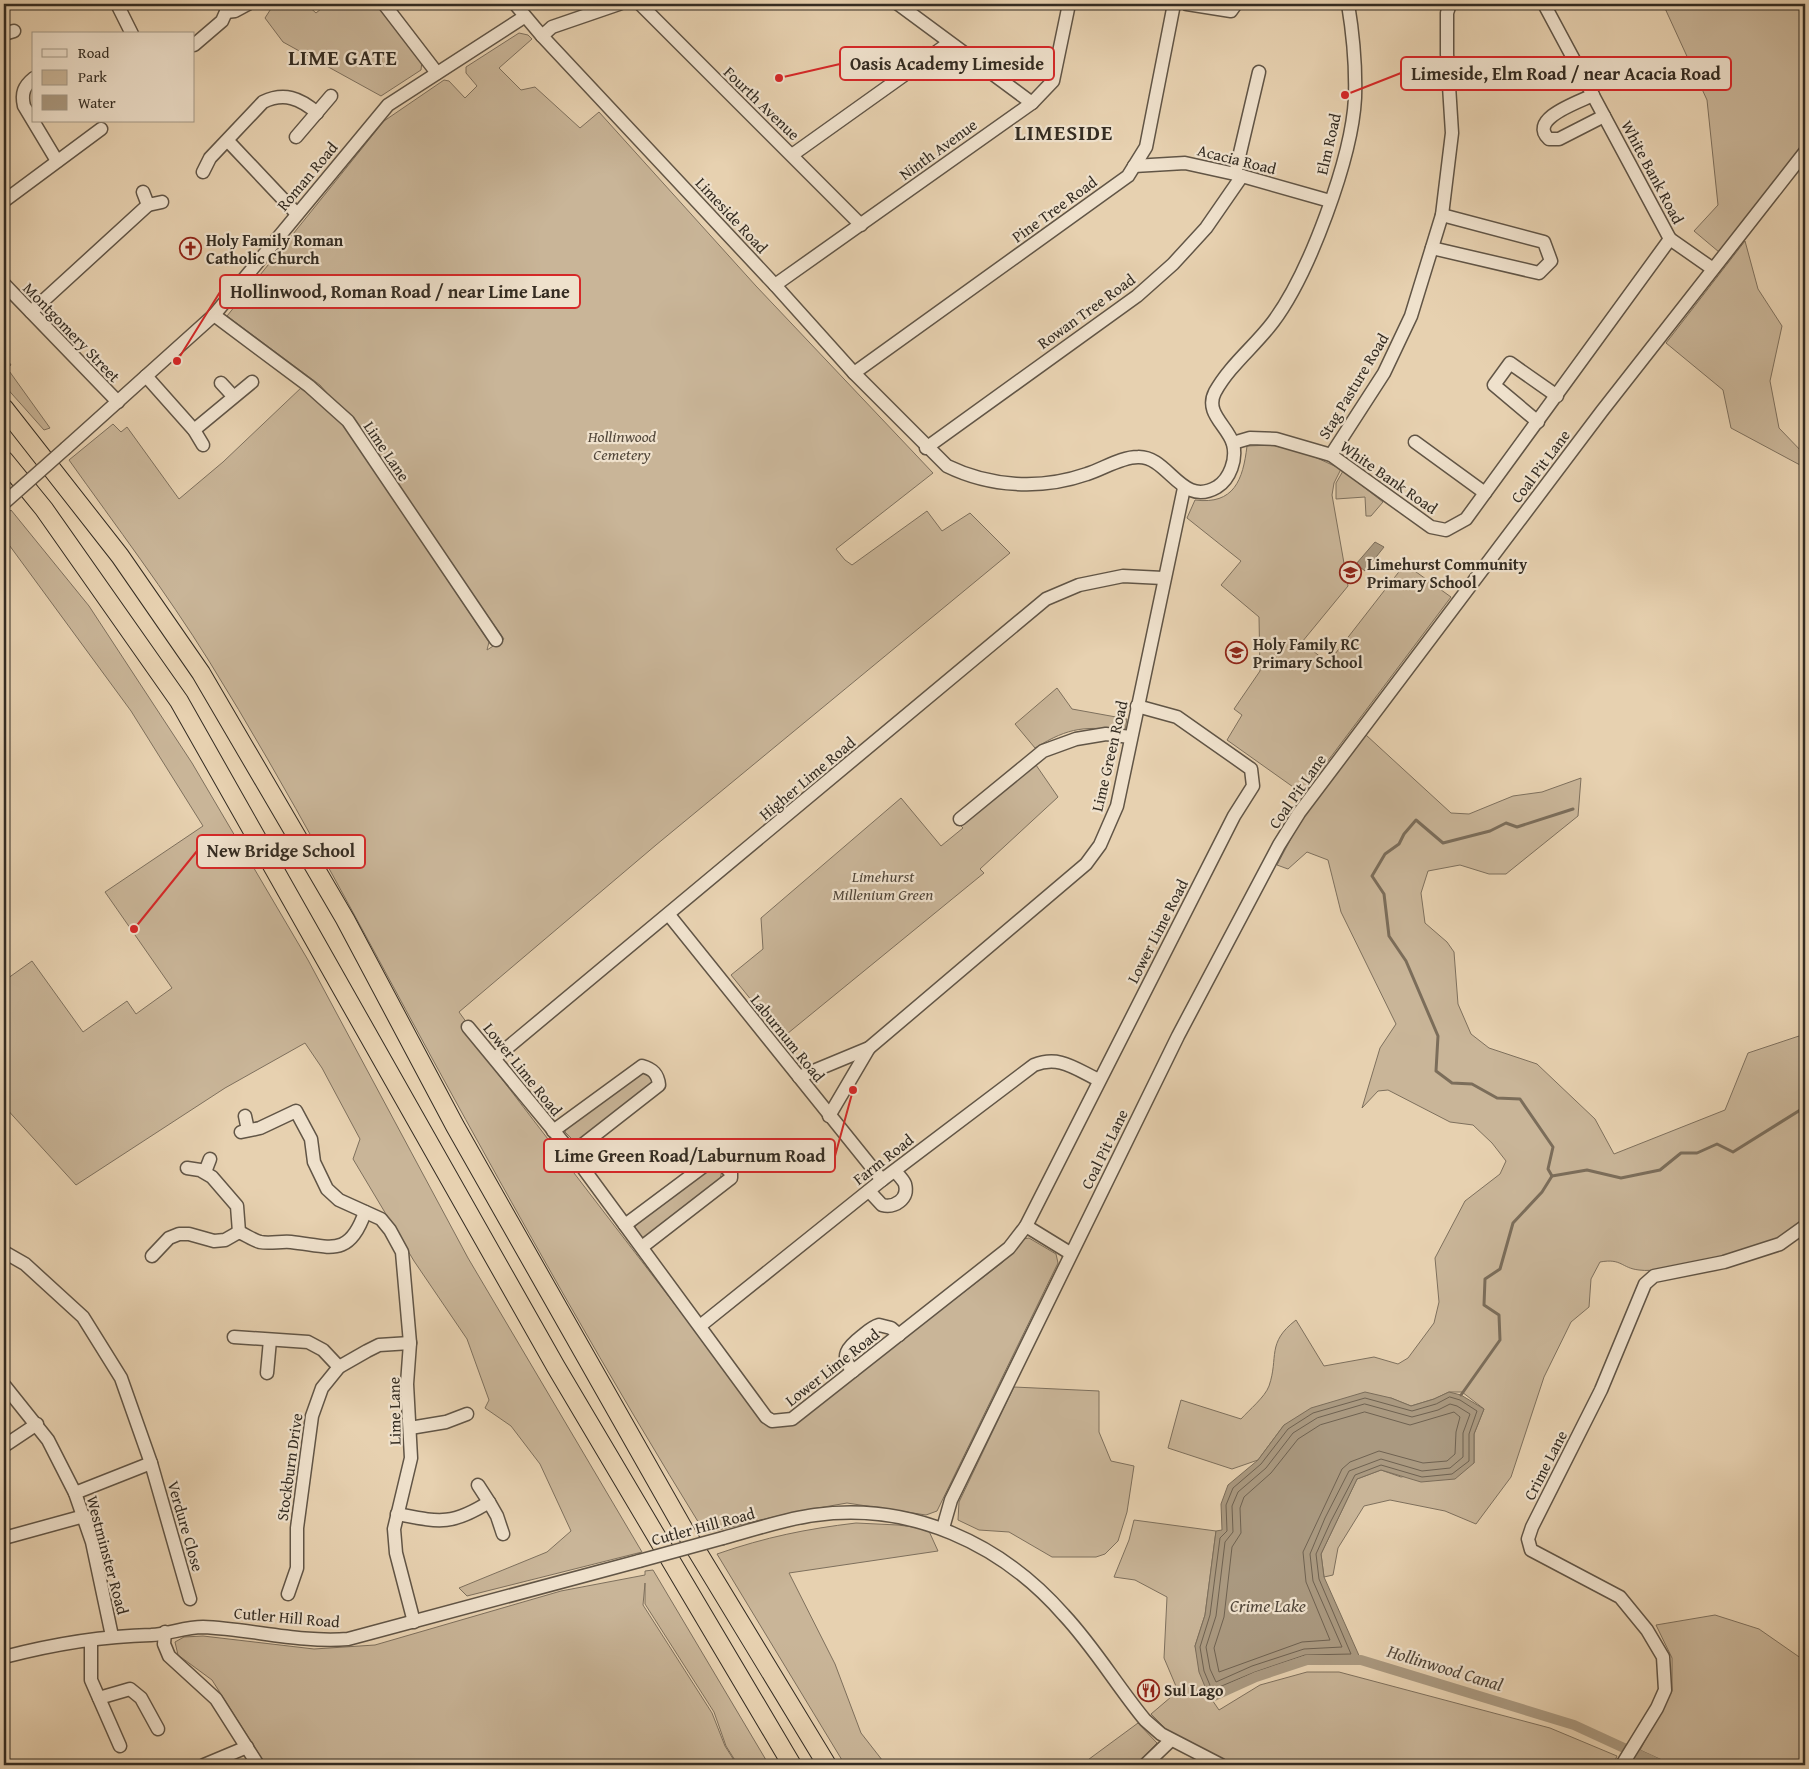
<svg xmlns="http://www.w3.org/2000/svg" width="1809" height="1769" font-family="'Gentium Book Plus',serif">
  <style>
    .green { fill: #c9b598; stroke: #7e705d }
    .water { fill: #aa9980; stroke: #7b6d5a }
    .lines { fill: none; stroke-linecap: round; stroke-linejoin: round }
    .shore { stroke: #6f6251; stroke-width: 1 }
    .stream { stroke: #7b6d5a; stroke-width: 3 }
    .canal { stroke: #aa9980; stroke-width: 10 }
    .minor-casing { stroke: #615546; stroke-width: 15 }
    .highway-casing { stroke: #342c22; stroke-width: 20 }
    .minor { stroke: #efe1cc; stroke-width: 12 }
    .highway { stroke: #e7d1b0; stroke-width: 18 }
    .minor-bridge-casing { stroke: #615546; stroke-width: 15; stroke-linecap: butt }
    .minor-bridge { stroke: #efe1cc; stroke-width: 12 }
    .labels { text-anchor: middle; stroke-width: 4.5; stroke-linejoin: round; paint-order: stroke }
    .street-label { font-size: 16px; fill: #342c22; stroke: #efe1cc }
    .poi-label { font-size: 16px; font-weight: bold; fill: #342c22; stroke: #efe1cc; text-anchor: start }
    .park-label { font-size: 16px; font-style: italic; fill: #52473a; stroke: #efe1cc }
    .water-label { font-size: 18px; font-style: italic; fill: #52473a; stroke: #efe1cc }
    .district-label { font-size: 21px; font-weight: bold; letter-spacing: 1px; fill: #342c22; stroke: #efe1cc }
    .leader { fill: none; stroke: #d62828; stroke-width: 2 }
    .callout-dot { fill: #d62828; stroke: #efe1cc; stroke-width: 2 }
    .callout { fill: #efe1cc; stroke: #d62828; stroke-width: 2 }
    .callout-label { font-size: 18px; text-anchor: middle; font-weight: bold; fill: #342c22 }
  </style>
  <rect width="100%" height="100%" fill="#e7d1b0"/>
  <filter id="stains"><feTurbulence type="fractalNoise" baseFrequency=".004" numOctaves="4"/><feColorMatrix values="0 0 0 0 .2 0 0 0 0 .09 0 0 0 0 .02 0 0 0 .5 -.17"/></filter>
  <radialGradient id="worn" r=".72"><stop offset=".6" stop-color="#630" stop-opacity="0"/><stop offset="1" stop-color="#630" stop-opacity=".3"/></radialGradient>
  <g class="green">
    <path d="M274 4H306L316 13 327 4H376L422 61 421 70 381 96 283 42 265 18Z"/>
    <path d="M1663 4H1805V144L1719 252 1694 231 1718 205 1707 100Z"/>
    <path d="M519 33 528 35 532 39 499 68 521 90 535 87 580 128 599 112 756 286 933 473 836 549 845 560 852 565 927 511 942 531 970 513 1010 553 656 845 459 1012 467 1023 462 1027 765 1422 780 1426 915 1330 1003 1262 1023 1239 1029 1238 1056 1254 1058 1263 937 1511 926 1515 847 1503 795 1512 705 1533C609 1378 520 1219 433 1060 360 926 289 790 209 661 166 592 116 526 69 460L113 424 121 432 127 427 179 499 223 462 303 386 341 420 489 642 487 650 504 639 350 419 320 385 227 316 384 121 444 80 449 81 465 98 477 86 466 73V67Z"/>
    <path d="M1745 241 1758 289 1782 326 1770 381 1779 428 1805 455 1800 465 1731 428 1723 390 1666 343Z"/>
    <path d="M4 355 11 365 7 368 50 428 44 430 4 385Z"/>
    <path d="M1271 445 1304 452 1341 469 1334 483 1332 495 1348 586 1302 642 1328 663 1405 564 1451 597 1303 794 1227 740 1242 715 1234 709 1260 671 1259 617 1221 585 1241 561 1187 518 1195 500C1234 505 1243 480 1247 446Z"/>
    <path d="M1343 471 1383 502 1371 516H1366L1365 497 1336 499V483Z"/>
    <path d="M11 510 89 606 192 763 308 960 468 1258 642 1552 467 1596 459 1588 547 1552 571 1531 540 1464 511 1426 485 1408 489 1400 467 1339 414 1261 353 1159 360 1139 322 1068 305 1043 225 1088 76 1185 4 1106V981L32 961 83 1032 127 1001 136 1014 172 988 105 892 203 826 131 711 4 538V517Z"/>
    <path d="M1057 688 1072 709 1127 719 1125 730C1084 727 1071 726 1035 748L1015 724Z"/>
    <path d="M1366 735 1451 813 1469 814 1513 796 1542 792 1581 778 1578 816 1506 874H1489L1460 865 1428 871 1421 893 1425 923 1447 942 1454 952 1458 1004 1471 1034 1489 1048 1537 1064 1595 1119 1614 1154 1725 1110 1748 1053 1805 1034V1218C1797 1225 1787 1234 1778 1239 1753 1251 1666 1274 1639 1270 1621 1268 1622 1258 1600 1262L1591 1279 1589 1307 1571 1322 1544 1377 1511 1477 1476 1524 1445 1511 1390 1500 1364 1506 1338 1548 1333 1575 1324 1577 1321 1554 1357 1479 1381 1470 1401 1477 1474 1463V1434L1484 1409 1462 1392H1449L1434 1399 1411 1406 1391 1398 1284 1425 1258 1460 1232 1469 1168 1448 1181 1400 1241 1419C1249 1410 1265 1397 1269 1386 1279 1357 1266 1343 1296 1320L1324 1366 1374 1357 1398 1364 1408 1358 1434 1323 1439 1302 1435 1258 1465 1201 1500 1174 1506 1161 1492 1143 1473 1125 1450 1122 1388 1090 1378 1091 1362 1108 1380 1048 1396 1024 1341 912 1328 860 1307 852 1288 869 1277 865 1305 812Z"/>
    <path d="M1036 765 1058 797 980 869 984 873 782 1038 731 975 763 949 761 918 901 798 941 846 963 828 959 824Z"/>
    <path d="M642 1073 652 1076 654 1081 576 1143 565 1132 566 1129Z"/>
    <path d="M717 1167 722 1170 720 1180 644 1238H640L635 1228 636 1225 709 1169Z"/>
    <path d="M1014 1387 1099 1391V1432L1111 1461 1134 1466 1127 1512 1118 1541 1105 1554 1096 1557H1052L1009 1532 979 1530 958 1520 959 1502Z"/>
    <path d="M1134 1520 1216 1531 1205 1615 1195 1646 1208 1694 1219 1710 1260 1685 1307 1672H1339L1550 1728 1617 1756 1613 1765H1233L1174 1737 1151 1714 1178 1691 1164 1658 1167 1597 1135 1580 1114 1577 1129 1540Z"/>
    <path d="M856 1523 898 1525 928 1529 938 1551 789 1573 835 1664 861 1733 886 1765H845L717 1554C766 1537 806 1529 856 1523Z"/>
    <path d="M653 1570 769 1765H738L726 1746 714 1712 645 1604V1583L643 1605 712 1713 725 1746 737 1765H266L212 1680 178 1655 175 1642 184 1637 203 1636 314 1649 375 1645 561 1591 645 1575V1571Z"/>
    <path d="M1715 1615 1759 1629 1805 1661V1765H1673L1640 1750 1672 1691V1658L1656 1625Z"/>
    <path d="M1138 1723 1157 1743 1136 1765H1081Z"/>
  </g>
  <g class="water">
    <path d="M1375 542 1384 547 1365 571 1356 564Z"/>
    <path d="M1365 1392 1391 1398 1411 1406 1434 1399 1449 1392 1461 1395 1484 1409 1474 1434V1463L1455 1479 1421 1482 1381 1470 1357 1479 1321 1554 1324 1577 1361 1660H1307L1256 1677 1214 1696 1208 1694 1199 1672 1195 1646 1205 1615 1216 1531 1222 1530 1221 1504 1228 1485 1258 1460 1284 1425 1311 1408Z"/>
  </g>
  <g class="lines">
    <g class="shore">
      <path d="M1450 1397 1460 1400 1477 1411 1469 1434V1461L1452 1474 1422 1477 1381 1465 1355 1475 1331 1521 1316 1554 1319 1579 1351 1654 1305 1655 1255 1672 1212 1690 1204 1671 1200 1647 1210 1615 1220 1538 1227 1531 1226 1505 1233 1488 1261 1464 1288 1429 1313 1413 1365 1398 1412 1411 1436 1404Z"/>
      <path d="M1365 1404 1412 1417 1438 1410 1450 1404 1457 1406 1470 1414 1463 1433V1457L1450 1468 1422 1471 1381 1459 1349 1471 1325 1518 1310 1554 1313 1581 1342 1647 1304 1649 1252 1666 1216 1682 1210 1669 1206 1647 1216 1616 1225 1542 1233 1532 1232 1506 1238 1492 1266 1468 1293 1433 1317 1418Z"/>
      <path d="M1365 1412 1410 1425 1454 1412 1460 1417 1456 1432 1455 1454 1447 1461 1423 1463 1379 1451 1350 1462 1342 1469 1303 1552 1306 1582 1330 1640 1302 1642 1219 1672 1214 1648 1224 1617 1232 1547 1241 1533 1240 1508 1244 1497 1271 1473 1298 1439 1320 1425Z"/>
    </g>
    <g class="stream">
      <path d="M1552 1176 1548 1169 1553 1147 1520 1099 1497 1098 1472 1084 1452 1083 1436 1071 1438 1036 1406 961 1389 936 1384 894 1372 876 1385 854 1399 844 1404 834 1416 820 1443 843 1490 831 1506 823 1517 827 1573 809"/>
      <path d="M1461 1395 1500 1340 1499 1315 1484 1305 1485 1279 1500 1269 1513 1223 1542 1192 1552 1176 1587 1170 1621 1178 1660 1170 1681 1153H1697L1717 1144 1733 1152 1805 1107"/>
    </g>
    <path class="canal" d="M1214 1696 1256 1677 1307 1660H1361L1574 1725 1661 1765"/>
    <defs>
      <g id="minor">
        <path d="M117 4 132 34"/>
        <path d="M384 4 437 73"/>
        <path d="M515 4 542 36 775 285 854 373 947 466C990 487 1041 490 1087 474 1103 469 1121 457 1138 457 1169 456 1181 508 1217 487 1230 479 1237 459 1233 444 1228 426 1204 413 1215 392 1230 365 1255 346 1273 322 1309 274 1352 158 1355 98 1356 67 1353 34 1348 4"/>
        <path d="M640 4 861 225"/>
        <path d="M898 4 1032 103"/>
        <path d="M1187 4 1231 11 1236 4"/>
        <path d="M226 12 235 11 248 4"/>
        <path d="M4 34 14 31"/>
        <path d="M542 36 552 27 619 4"/>
        <path d="M194 45 222 21 226 12"/>
        <path d="M34 78C24 86 21 93 24 106L57 161"/>
        <path d="M1593 95C1579 102 1527 119 1549 139H1559L1604 116"/>
        <path d="M296 137 331 96"/>
        <path d="M228 141 297 214"/>
        <path d="M792 155 949 43"/>
        <path d="M1134 166 1185 163 1235 174 1330 201"/>
        <path d="M203 172 210 158 263 102C284 92 300 98 317 113"/>
        <path d="M1235 174 1259 72"/>
        <path d="M143 192 148 205 162 202"/>
        <path d="M4 201 101 129"/>
        <path d="M1670 239 1713 269"/>
        <path d="M1432 248 1539 273 1551 261 1544 242 1442 215"/>
        <path d="M4 284 118 402"/>
        <path d="M775 285 1032 103 1053 81 1069 4"/>
        <path d="M31 312 148 205"/>
        <path d="M214 315 309 386 348 421 496 640"/>
        <path d="M854 373 1128 176 1146 147 1174 4"/>
        <path d="M146 376 194 430 203 445"/>
        <path d="M221 383 233 396"/>
        <path d="M1538 422 1494 385 1510 363 1557 396"/>
        <path d="M194 430 252 382"/>
        <path d="M1415 442 1485 493"/>
        <path d="M1233 443 1250 438 1276 439 1331 455 1431 527 1446 530 1466 519 1670 239 1544 4"/>
        <path d="M66 448 214 315 388 105 524 17"/>
        <path d="M926 448 1137 296 1173 264 1206 228 1242 176"/>
        <path d="M1331 455 1384 373 1411 316 1442 215 1452 133 1447 54V13L1450 4"/>
        <path d="M960 819 1043 751 1076 739 1106 734 1130 737"/>
        <path d="M669 915 882 1180"/>
        <path d="M468 1027 572 1153 766 1417 772 1421 792 1419 1009 1248 1026 1226 1234 816 1253 786 1251 769 1177 717 1137 706"/>
        <path d="M495 1058 1046 599 1079 585 1123 576 1163 578"/>
        <path d="M799 1077 869 1048 1086 864 1100 845 1117 806 1184 488"/>
        <path d="M245 1116 248 1130"/>
        <path d="M829 1116 869 1048"/>
        <path d="M553 1131 642 1066C653 1069 658 1074 659 1085L572 1153"/>
        <path d="M241 1132 260 1128 296 1111 311 1139 314 1162 327 1189 339 1200 381 1219 390 1230 402 1252 410 1343 407 1384 411 1458 394 1529 396 1553 414 1622"/>
        <path d="M187 1168 200 1170 212 1177 237 1206 239 1232"/>
        <path d="M205 1172 210 1159"/>
        <path d="M869 1191 882 1205C895 1208 909 1199 905 1184 903 1179 898 1175 895 1171"/>
        <path d="M625 1225 716 1157 731 1173V1178L642 1247"/>
        <path d="M1026 1226 1070 1253"/>
        <path d="M4 1252 25 1264 83 1317 121 1378 151 1463 190 1599"/>
        <path d="M152 1256 169 1238 179 1234H189L214 1241 225 1240 239 1232C246 1235 253 1240 260 1242 270 1244 281 1241 291 1242 329 1246 349 1259 365 1212"/>
        <path d="M700 1326 882 1180 1034 1065C1060 1055 1075 1069 1099 1080"/>
        <path d="M234 1337 308 1342 323 1350 339 1367"/>
        <path d="M853 1371C839 1356 848 1347 862 1336 867 1332 872 1327 879 1325L891 1328 899 1335"/>
        <path d="M267 1373 270 1340"/>
        <path d="M4 1385 48 1440 75 1493 92 1542 112 1636"/>
        <path d="M410 1428 446 1422 467 1414"/>
        <path d="M4 1446 37 1424"/>
        <path d="M478 1485 489 1502"/>
        <path d="M75 1493 151 1463"/>
        <path d="M397 1514C439 1522 451 1526 489 1502L497 1516 503 1534"/>
        <path d="M943 1528 951 1500 1178 1036 1279 845 1299 813 1602 411 1805 152"/>
        <path d="M4 1538 84 1516"/>
        <path d="M723 1538C753 1530 784 1519 815 1515 911 1502 1001 1543 1064 1615 1094 1647 1117 1686 1145 1720L1161 1734 1221 1765"/>
        <path d="M288 1594 297 1568V1528L312 1416 322 1388 339 1367 367 1351 379 1345 410 1343"/>
        <path d="M165 1632 164 1644 169 1656 216 1699 258 1765"/>
        <path d="M91 1641V1680L120 1746"/>
        <path d="M4 1657C50 1645 103 1636 151 1635 169 1634 185 1627 203 1627 251 1629 300 1643 348 1639L639 1561"/>
        <path d="M99 1698 130 1689 141 1698 158 1729"/>
        <path d="M204 1765 247 1747"/>
        <path d="M1145 1765 1171 1740"/>
        <path d="M1622 1765 1657 1708 1665 1690 1663 1657 1647 1630 1620 1597 1531 1550 1528 1539 1532 1527 1601 1390 1645 1284 1654 1276 1724 1262 1780 1244 1805 1226"/>
      </g>
      <g id="highway">
        <path d="M4 408 120 556 201 673 345 919 455 1126 683 1528 827 1765"/>
        <path d="M4 460 44 509 179 701 556 1367 792 1765"/>
      </g>
    </defs>
    <use href="#minor" class="minor-casing"/>
    <use href="#highway" class="highway-casing"/>
    <use href="#minor" class="minor"/>
    <use href="#highway" class="highway"/>
    <defs>
      <g id="minor-bridge">
        <path d="M4 503 66 448"/>
        <path d="M639 1561 723 1538"/>
      </g>
    </defs>
    <use href="#minor-bridge" class="minor-bridge-casing"/>
    <use href="#minor-bridge" class="minor-bridge"/>
  </g>
  <defs>
    <symbol id="church-ring" viewBox="-11 -11 22 22"><circle r="9.5" fill="#efe1cc" stroke="#8f2418" stroke-width="1.5"/><path d="M-1.2-6h2.4v3.5h3.3v2.4h-3.3V6h-2.4V-.1h-3.3v-2.4h3.3Z" fill="#8f2418"/></symbol>
    <symbol id="school-ring" viewBox="-11 -11 22 22"><circle r="9.5" fill="#efe1cc" stroke="#8f2418" stroke-width="1.5"/><path d="M0-5L7-2L0 1L-7-2ZM-4 1L0 2.5L4 1V4Q0 6-4 4Z" fill="#8f2418"/></symbol>
    <symbol id="restaurant-ring" viewBox="-11 -11 22 22"><circle r="9.5" fill="#efe1cc" stroke="#8f2418" stroke-width="1.5"/><path d="M-5-6h1v4h1v-4h1v4h1v-4h1v5L-1.5 .5V6h-2V.5L-5-1ZM5-6V6H3V1.5H1.5Q1.5-4 5-6Z" fill="#8f2418"/></symbol>
  </defs>
  <g fill-rule="evenodd">
    <use href="#church-ring" x="178" y="236" width="25" height="25"/>
    <use href="#school-ring" x="1338" y="560" width="25" height="25"/>
    <use href="#school-ring" x="1224" y="640" width="25" height="25"/>
    <use href="#restaurant-ring" x="1136" y="1678" width="25" height="25"/>
  </g>
  <g class="labels">
    <g class="street-label">
      <text transform="translate(762 103) rotate(44)" y="6">Fourth Avenue</text>
      <text transform="translate(1328 144) rotate(-77)" y="6">Elm Road</text>
      <text transform="translate(938 149) rotate(-36)" y="6">Ninth Avenue</text>
      <text transform="translate(1237 159) rotate(14)" y="6">Acacia Road</text>
      <text transform="translate(1653 172) rotate(62)" y="6">White Bank Road</text>
      <text transform="translate(307 176) rotate(-50)" y="6">Roman Road</text>
      <text transform="translate(1054 209) rotate(-36)" y="6">Pine Tree Road</text>
      <text transform="translate(732 215) rotate(47)" y="6">Limeside Road</text>
      <text transform="translate(1086 311) rotate(-36)" y="6">Rowan Tree Road</text>
      <text transform="translate(72 332) rotate(46)" y="6">Montgomery Street</text>
      <text transform="translate(1353 386) rotate(-59)" y="6">Stag Pasture Road</text>
      <text transform="translate(387 451) rotate(56)" y="6">Lime Lane</text>
      <text transform="translate(1540 466) rotate(-53)" y="6">Coal Pit Lane</text>
      <text transform="translate(1389 477) rotate(35)" y="6">White Bank Road</text>
      <text transform="translate(1109 756) rotate(-77)" y="6">Lime Green Road</text>
      <text transform="translate(807 778) rotate(-40)" y="6">Higher Lime Road</text>
      <text transform="translate(1297 791) rotate(-55)" y="6">Coal Pit Lane</text>
      <text transform="translate(1157 931) rotate(-63)" y="6">Lower Lime Road</text>
      <text transform="translate(788 1038) rotate(51)" y="6">Laburnum Road</text>
      <text transform="translate(523 1069) rotate(51)" y="6">Lower Lime Road</text>
      <text transform="translate(1104 1149) rotate(-64)" y="6">Coal Pit Lane</text>
      <text transform="translate(883 1159) rotate(-38)" y="6">Farm Road</text>
      <text transform="translate(832 1367) rotate(-38)" y="6">Lower Lime Road</text>
      <text transform="translate(394 1411) rotate(-91)" y="6">Lime Lane</text>
      <text transform="translate(1545 1465) rotate(-63)" y="6">Crime Lane</text>
      <text transform="translate(289 1467) rotate(-82)" y="6">Stockburn Drive</text>
      <text transform="translate(186 1526) rotate(74)" y="6">Verdure Close</text>
      <text transform="translate(703 1526) rotate(-15)" y="6">Cutler Hill Road</text>
      <text transform="translate(108 1555) rotate(75)" y="6">Westminster Road</text>
      <text transform="translate(287 1617) rotate(5)" y="6">Cutler Hill Road</text>
    </g>
    <g class="poi-label">
      <text x="206" y="246">Holy Family Roman<tspan x="206" dy="18">Catholic Church</tspan></text>
      <text x="1367" y="570">Limehurst Community<tspan x="1367" dy="18">Primary School</tspan></text>
      <text x="1253" y="650">Holy Family RC<tspan x="1253" dy="18">Primary School</tspan></text>
      <text x="1164" y="1696">Sul Lago</text>
    </g>
    <g class="park-label">
      <text x="622" y="442">Hollinwood<tspan x="622" dy="18">Cemetery</tspan></text>
      <text x="883" y="882">Limehurst<tspan x="883" dy="18">Millenium Green</tspan></text>
    </g>
    <g class="water-label">
      <text x="1268" y="1612">Crime Lake</text>
      <text transform="translate(1445 1668) rotate(17)" y="6">Hollinwood Canal</text>
    </g>
    <g class="district-label">
      <text x="343" y="65">LIME GATE</text>
      <text x="1064" y="140">LIMESIDE</text>
    </g>
  </g>
  <path class="leader" d="M779 78L840 64M1345 95L1401 73M177 361L220 292M134 929L197 851M853 1090L835 1156"/>
  <g class="callout-dot">
    <circle cx="779" cy="78" r="5"/>
    <circle cx="1345" cy="95" r="5"/>
    <circle cx="177" cy="361" r="5"/>
    <circle cx="134" cy="929" r="5"/>
    <circle cx="853" cy="1090" r="5"/>
  </g>
  <g class="callout">
    <rect x="840" y="47" width="214" height="33" rx="5"/>
    <rect x="1401" y="57" width="330" height="33" rx="5"/>
    <rect x="220" y="275" width="360" height="33" rx="5"/>
    <rect x="197" y="835" width="168" height="33" rx="5"/>
    <rect x="544" y="1139" width="291" height="33" rx="5"/>
  </g>
  <g class="callout-label">
    <text x="947" y="70">Oasis Academy Limeside</text>
    <text x="1566" y="80">Limeside, Elm Road / near Acacia Road</text>
    <text x="400" y="298">Hollinwood, Roman Road / near Lime Lane</text>
    <text x="281" y="857">New Bridge School</text>
    <text x="690" y="1162">Lime Green Road/Laburnum Road</text>
  </g>
  <rect width="1809" height="1769" fill="none" stroke="#e7d1b0" stroke-width="20"/>
  <rect x="5" y="5" width="1799" height="1759" fill="none" stroke="#342c22" stroke-width="2.5"/>
  <rect x="10" y="10" width="1789" height="1749" fill="none" stroke="#342c22"/>
  <rect x="32" y="32" width="162" height="90" fill="#efe1cc" stroke="#a49988"/>
  <rect x="42" y="49" width="25" height="8" fill="#efe1cc" stroke="#a49988"/>
  <text x="78" y="58" font-size="15" fill="#342c22">Road</text>
  <rect x="42" y="70" width="25" height="15" fill="#c9b598" stroke="#a49988"/>
  <text x="78" y="82" font-size="15" fill="#342c22">Park</text>
  <rect x="42" y="95" width="25" height="15" fill="#aa9980" stroke="#a49988"/>
  <text x="78" y="108" font-size="15" fill="#342c22">Water</text>
  <rect width="100%" height="100%" filter="url(#stains)"/>
  <rect width="100%" height="100%" fill="url(#worn)"/>
</svg>
